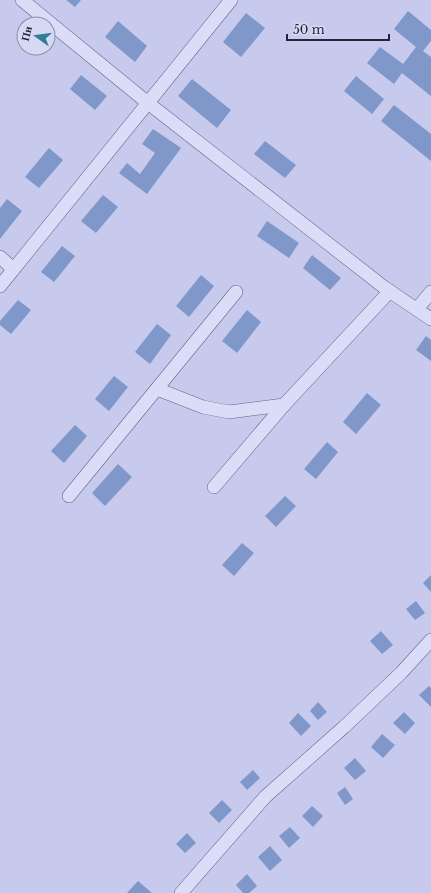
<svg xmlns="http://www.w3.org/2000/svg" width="431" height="893" font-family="'Libre Baskerville',serif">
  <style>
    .building { fill: #7f98c9 }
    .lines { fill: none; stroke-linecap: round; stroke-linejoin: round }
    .minor-casing { stroke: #5d6788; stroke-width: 14 }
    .minor { stroke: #dbdcf8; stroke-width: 13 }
  </style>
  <rect width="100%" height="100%" fill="#c7c9ed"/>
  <g class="building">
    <path d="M66 0H81L75 7Z"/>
    <path d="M408 11 431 30V41L423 51 431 57V96L402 73 394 84 367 63 380 47 403 64 416 47 394 29Z"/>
    <path d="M246 13 265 28 241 57 223 42Z"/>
    <path d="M118 21 147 46 135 62 105 37Z"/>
    <path d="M81 75 107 96 95 110 70 89Z"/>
    <path d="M356 76 384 99 372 114 344 91Z"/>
    <path d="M192 79 231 110 217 128 178 96Z"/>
    <path d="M394 105 431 134V161L381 121Z"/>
    <path d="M153 129 181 148 147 194 119 173 127 163 140 174 155 153 142 144Z"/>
    <path d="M265 141 296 165 285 178 254 154Z"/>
    <path d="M49 148 63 160 39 188 25 177Z"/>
    <path d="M103 195 118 207 96 233 81 221Z"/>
    <path d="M7 199 22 211 0 239V208Z"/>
    <path d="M267 221 299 243 289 258 257 236Z"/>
    <path d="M62 246 75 256 54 282 41 272Z"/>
    <path d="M312 255 341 278 330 290 303 268Z"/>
    <path d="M201 275 214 286 189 317 176 306Z"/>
    <path d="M18 300 31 310 11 334 0 325V321Z"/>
    <path d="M247 310 261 322 237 353 222 341Z"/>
    <path d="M157 324 171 335 150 364 135 352Z"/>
    <path d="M426 336 431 340V361L416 350Z"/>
    <path d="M114 376 128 387 109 411 95 399Z"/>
    <path d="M367 393 381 405 356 434 343 422Z"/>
    <path d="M75 425 87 436 64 463 51 451Z"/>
    <path d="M327 442 338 452 316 479 304 469Z"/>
    <path d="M118 464 132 477 105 506 92 493Z"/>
    <path d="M285 496 296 506 276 527 265 516Z"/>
    <path d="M242 543 254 553 234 576 222 565Z"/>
    <path d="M431 575V592L423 583Z"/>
    <path d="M416 601 425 613 415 620 406 609Z"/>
    <path d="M381 631 393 645 382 654 370 641Z"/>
    <path d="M429 686 431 688V707L419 695Z"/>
    <path d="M318 702 327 712 318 720 310 711Z"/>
    <path d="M404 712 415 723 405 734 393 723Z"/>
    <path d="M298 713 311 726 301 736 289 723Z"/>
    <path d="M382 734 395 745 383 758 371 747Z"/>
    <path d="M355 758 366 771 355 780 344 768Z"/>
    <path d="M253 770 260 778 247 790 240 782Z"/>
    <path d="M345 787 353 799 345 805 337 793Z"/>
    <path d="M222 800 232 810 219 823 209 813Z"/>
    <path d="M312 806 323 816 313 827 302 816Z"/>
    <path d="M290 827 300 838 289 848 279 836Z"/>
    <path d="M187 833 196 843 185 853 176 844Z"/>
    <path d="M270 846 282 860 270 871 258 857Z"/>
    <path d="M247 874 257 886 249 893H243L236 885Z"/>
    <path d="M138 881 152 893H127Z"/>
  </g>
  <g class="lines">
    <defs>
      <g id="minor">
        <path d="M22 0 148 103 385 288 431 319"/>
        <path d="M0 257 13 269"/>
        <path d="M0 286 231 0"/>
        <path d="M417 309 431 292"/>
        <path d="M157 389 203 407 229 412 284 405"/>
        <path d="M214 487 284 405 390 291"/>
        <path d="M69 496 236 292"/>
        <path d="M181 893 265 797 344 727 401 673 431 640"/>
      </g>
    </defs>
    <use href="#minor" class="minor-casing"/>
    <use href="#minor" class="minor"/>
  </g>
  <g transform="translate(36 36) rotate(284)"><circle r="19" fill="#d7d8f4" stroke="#8e91a9"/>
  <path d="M0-3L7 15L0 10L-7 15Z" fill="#307d94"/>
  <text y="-6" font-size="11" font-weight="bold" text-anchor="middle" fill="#202739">Пн</text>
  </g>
  <path d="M287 34v6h102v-6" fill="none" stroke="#202739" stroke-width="2"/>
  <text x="293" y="34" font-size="12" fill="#202739" stroke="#d7d8f4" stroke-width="3" paint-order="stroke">50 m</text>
</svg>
